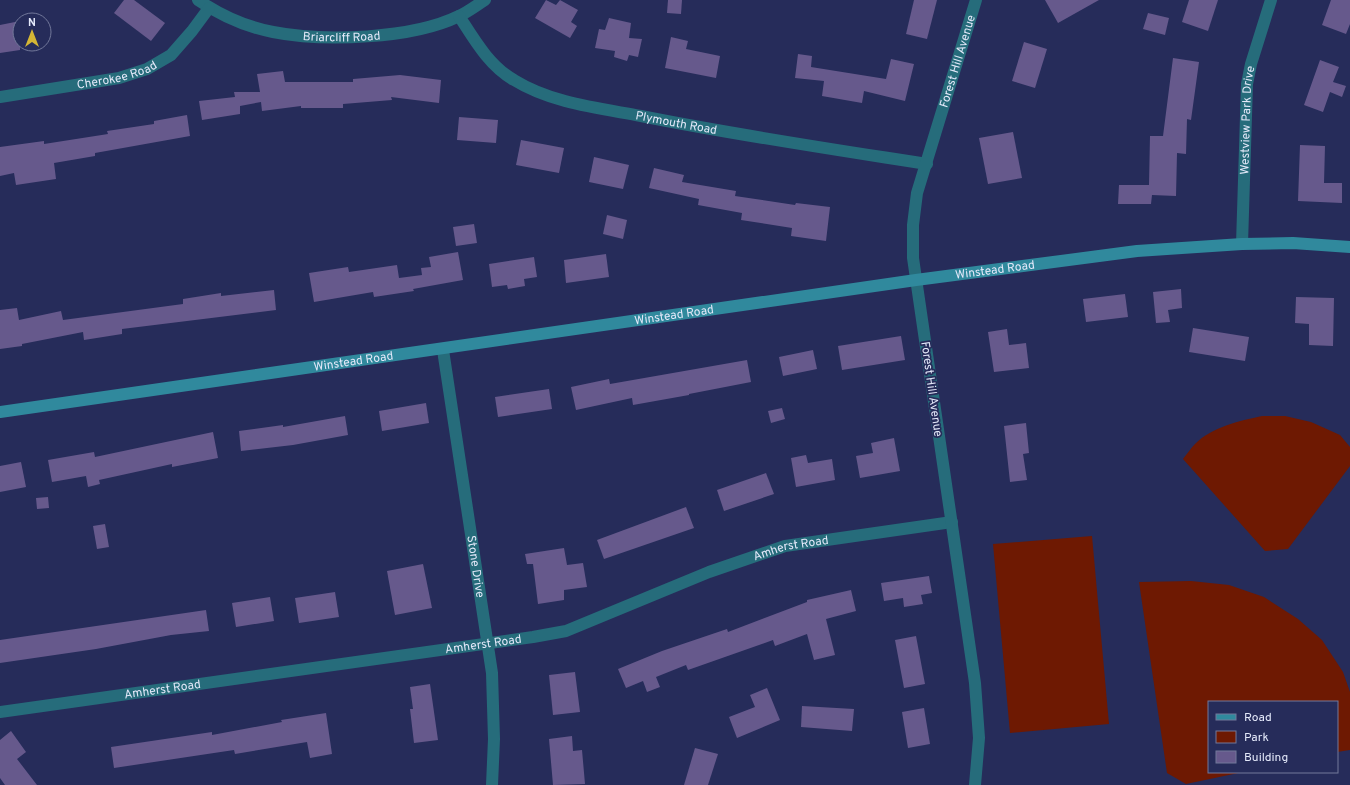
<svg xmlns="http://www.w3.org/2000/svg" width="1350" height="785" font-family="Overpass,sans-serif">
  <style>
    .green { fill: #6e1902 }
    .building { fill: #66598c }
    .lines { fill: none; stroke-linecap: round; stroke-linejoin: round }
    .street { stroke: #266c7b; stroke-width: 12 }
    .secondary { stroke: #30899d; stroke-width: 12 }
    .labels { text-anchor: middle; stroke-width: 3.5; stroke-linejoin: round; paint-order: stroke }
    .street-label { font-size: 12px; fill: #e4e9fa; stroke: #262c5a }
  </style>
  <rect width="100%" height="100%" fill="#262c5a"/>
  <g class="green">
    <path d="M1262 416H1285L1311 422 1340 435 1350 447V466L1288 549 1265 551 1183 459C1187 454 1191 448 1195 444 1212 427 1239 421 1262 416Z"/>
    <path d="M1092 536 1109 724 1010 733 993 544Z"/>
    <path d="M1191 581 1229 585 1264 597 1298 619 1322 640 1343 672 1350 692V750L1337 752V702H1209V772H1243L1186 784 1167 773 1139 582Z"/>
  </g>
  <g class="building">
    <path d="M124 0H134L165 23 151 41 114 13Z"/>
    <path d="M546 0 556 5 560 0 578 10 571 22 577 26 570 38 535 18Z"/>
    <path d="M668 0H682L681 14 667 13Z"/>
    <path d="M914 0H937L927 39 906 34Z"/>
    <path d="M1045 0H1099L1058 23Z"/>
    <path d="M1189 0H1218L1208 31 1182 22Z"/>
    <path d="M1331 0H1350V24L1346 34 1322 25Z"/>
    <path d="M1148 13 1169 18 1165 35 1143 29Z"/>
    <path d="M609 18 631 23 629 38 642 39 638 57 629 55 627 61 614 57 615 51 595 48 599 29 605 30Z"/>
    <path d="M20 21V50L0 53V25Z"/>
    <path d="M671 37 688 41 686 49 720 56 716 78 665 68Z"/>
    <path d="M1024 42 1047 49 1035 88 1012 81Z"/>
    <path d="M798 54 812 56 811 67 886 79 891 59 914 64 905 101 864 91 862 103 822 96 824 81 795 78Z"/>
    <path d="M1173 58 1199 62 1191 120 1187 119 1186 154 1177 153 1176 196 1152 195 1151 204H1118L1119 185H1149L1150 136H1163Z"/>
    <path d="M1320 60 1339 67 1333 82 1346 86 1342 97 1330 92 1323 112 1304 105Z"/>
    <path d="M283 71 285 82H353V79L400 75 441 80 439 103 391 97 392 100 343 104V108H301V106L262 111 261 102 240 106V114L202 120 199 101 235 97 234 92H260L257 74Z"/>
    <path d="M187 115 190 136 95 153V156L54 163 56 179 16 185 14 173 0 176V147L44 141V144L108 134 107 131 154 124V121Z"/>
    <path d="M459 117 498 120 496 143 457 140Z"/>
    <path d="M1013 132 1022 178 988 184 979 138Z"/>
    <path d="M521 140 564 148 559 173 516 165Z"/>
    <path d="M1300 145 1325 146 1324 183H1342V203L1298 201Z"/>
    <path d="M594 157 629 165 623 189 589 182Z"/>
    <path d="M654 168 684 175 682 182 736 191 735 196 795 205 796 203 830 207 826 241 791 236 792 228 741 220 742 213 698 205 699 199 649 188Z"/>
    <path d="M607 215 627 220 623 239 603 234Z"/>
    <path d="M474 224 477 243 456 246 453 227Z"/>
    <path d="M458 252 463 280 413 289 414 291 374 297 373 292 314 302 309 273 348 267 349 272 397 265 399 278 422 275 421 268 431 267 429 257Z"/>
    <path d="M606 254 609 277 566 283 564 260Z"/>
    <path d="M534 257 537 277 524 279 525 286 508 289 507 285 492 287 489 264Z"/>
    <path d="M1181 289 1182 308 1168 310 1170 322 1156 323 1153 292Z"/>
    <path d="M274 290 276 310 122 329V334L84 340 83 332 22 344V346L0 349V310L17 308 19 320 61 311 63 320 183 304V299L221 293V296Z"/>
    <path d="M1125 294 1128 317 1086 322 1083 299Z"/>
    <path d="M1296 297 1334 298 1333 346 1309 345V324L1295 323Z"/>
    <path d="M1193 328 1249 337 1245 361 1189 352Z"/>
    <path d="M1007 329 1009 345 1026 343 1029 368 994 372 988 332Z"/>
    <path d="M901 336 905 360 842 370 838 346Z"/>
    <path d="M813 350 817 369 783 376 779 357Z"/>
    <path d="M747 360 751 382 689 394V395L633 405 632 398 576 410 571 387 609 379 610 384Z"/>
    <path d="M549 389 552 409 498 417 495 397Z"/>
    <path d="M426 403 429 423 382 431 379 411Z"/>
    <path d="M782 408 785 419 771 423 768 411Z"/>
    <path d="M345 416 348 435 293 445 241 451 239 431 283 425V427Z"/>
    <path d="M1026 423 1029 453 1023 454 1027 480 1010 482 1004 426Z"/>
    <path d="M213 432 218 458 172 467V464L99 480 100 484 88 487 86 476 52 482 48 460 94 452 95 457Z"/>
    <path d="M894 438 900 471 860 478 856 456 873 453 871 443Z"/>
    <path d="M806 455 808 463 832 459 835 480 796 487 791 458Z"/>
    <path d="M21 462 26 487 0 492V466Z"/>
    <path d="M766 473 774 494 724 511 717 490Z"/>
    <path d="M48 497 49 508 37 509 36 498Z"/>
    <path d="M686 507 694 528 604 559 597 540Z"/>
    <path d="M105 524 109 547 97 549 93 526Z"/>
    <path d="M564 548 567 565 583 563 587 587 564 590V600L538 604 533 564H527L525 554Z"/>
    <path d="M423 564 432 608 395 615 387 571Z"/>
    <path d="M929 576 932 593 921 595 923 604 904 607 903 598 884 601 881 583Z"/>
    <path d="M851 590 856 611 826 619 835 655 814 660 807 634 775 646 773 640 688 670 686 665 656 677 660 687 647 692 643 681 626 688 618 669 662 651 727 629 728 632 807 602V600Z"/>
    <path d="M335 592 339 617 299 623 295 598Z"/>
    <path d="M270 597 274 621 236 627 232 603Z"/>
    <path d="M206 610 209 631 171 635 96 649 0 663V640Z"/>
    <path d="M916 636 925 684 904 688 895 640Z"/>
    <path d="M575 672 580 712 553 715 549 675Z"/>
    <path d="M430 684 438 740 414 743 410 709H413L410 687Z"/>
    <path d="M767 688 780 720 737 738 729 717 755 707 750 695Z"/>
    <path d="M802 706 854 709 852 731 801 727Z"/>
    <path d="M924 708 930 744 908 748 902 712Z"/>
    <path d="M326 713 332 754 310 758 307 742 235 754 234 750 114 768 111 747 212 732V735L282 722 281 720Z"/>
    <path d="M11 731 26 752 17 759 37 785H5L0 778V740Z"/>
    <path d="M572 736 573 751 582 750 585 784 553 785 549 739Z"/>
    <path d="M695 748 718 754 708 785H684Z"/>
  </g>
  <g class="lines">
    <g class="street">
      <path id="s1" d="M198 0C220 15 247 27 273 32 324 42 412 39 459 16 468 12 477 5 485 0"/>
      <path id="s2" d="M459 16C474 39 489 66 514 80 551 103 598 108 641 116 736 135 831 149 927 164"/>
      <path id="s3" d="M0 97 119 78 147 69 171 55 192 31 209 8"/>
      <path id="s4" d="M1242 244 1247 84 1251 64 1271 0"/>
      <path id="s5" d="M443 350 492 673 494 739 492 785"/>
      <path id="s6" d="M0 712 533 637 566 631 709 572 785 546 952 522"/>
      <path id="s7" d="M975 785 979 738 975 683 913 258V225L917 193 976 0"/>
    </g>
    <path class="secondary" id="s8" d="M0 412 916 280 1137 251 1242 244 1293 243 1350 247"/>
  </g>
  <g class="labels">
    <g class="street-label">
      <text dy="4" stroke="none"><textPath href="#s1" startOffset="151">Briarcliff Road</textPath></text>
      <text dy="4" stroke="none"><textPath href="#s7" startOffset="735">Forest Hill Avenue</textPath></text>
      <text dy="4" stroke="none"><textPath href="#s3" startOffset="119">Cherokee Road</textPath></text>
      <text dy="4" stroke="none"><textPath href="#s4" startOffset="124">Westview Park Drive</textPath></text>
      <text dy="4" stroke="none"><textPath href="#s2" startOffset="254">Plymouth Road</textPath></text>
      <text dy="4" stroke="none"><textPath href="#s8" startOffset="1005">Winstead Road</textPath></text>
      <text dy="4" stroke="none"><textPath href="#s8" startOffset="681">Winstead Road</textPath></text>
      <text dy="4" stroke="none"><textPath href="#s8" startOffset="357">Winstead Road</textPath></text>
      <text transform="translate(932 389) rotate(82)" y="4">Forest Hill Avenue</text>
      <text dy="4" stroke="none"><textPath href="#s6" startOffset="812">Amherst Road</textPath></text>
      <text dy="4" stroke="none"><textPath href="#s5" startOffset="219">Stone Drive</textPath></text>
      <text dy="4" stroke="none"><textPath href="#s6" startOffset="488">Amherst Road</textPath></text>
      <text dy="4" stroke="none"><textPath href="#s6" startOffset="164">Amherst Road</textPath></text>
    </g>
  </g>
  <rect x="1208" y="701" width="130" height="72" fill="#262c5a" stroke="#72789a"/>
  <rect x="1216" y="714" width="20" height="6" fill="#30899d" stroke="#72789a"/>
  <text x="1244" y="721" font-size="12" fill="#e4e9fa">Road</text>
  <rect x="1216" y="731" width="20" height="12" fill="#6e1902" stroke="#72789a"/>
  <text x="1244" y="741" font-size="12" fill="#e4e9fa">Park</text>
  <rect x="1216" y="751" width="20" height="12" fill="#66598c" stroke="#72789a"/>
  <text x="1244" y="761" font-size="12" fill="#e4e9fa">Building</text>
  <g transform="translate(32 32)"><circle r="19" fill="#262c5a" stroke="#72789a"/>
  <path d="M0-3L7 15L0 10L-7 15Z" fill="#d4b635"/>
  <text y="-6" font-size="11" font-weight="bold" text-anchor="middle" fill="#e4e9fa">N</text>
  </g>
</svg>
